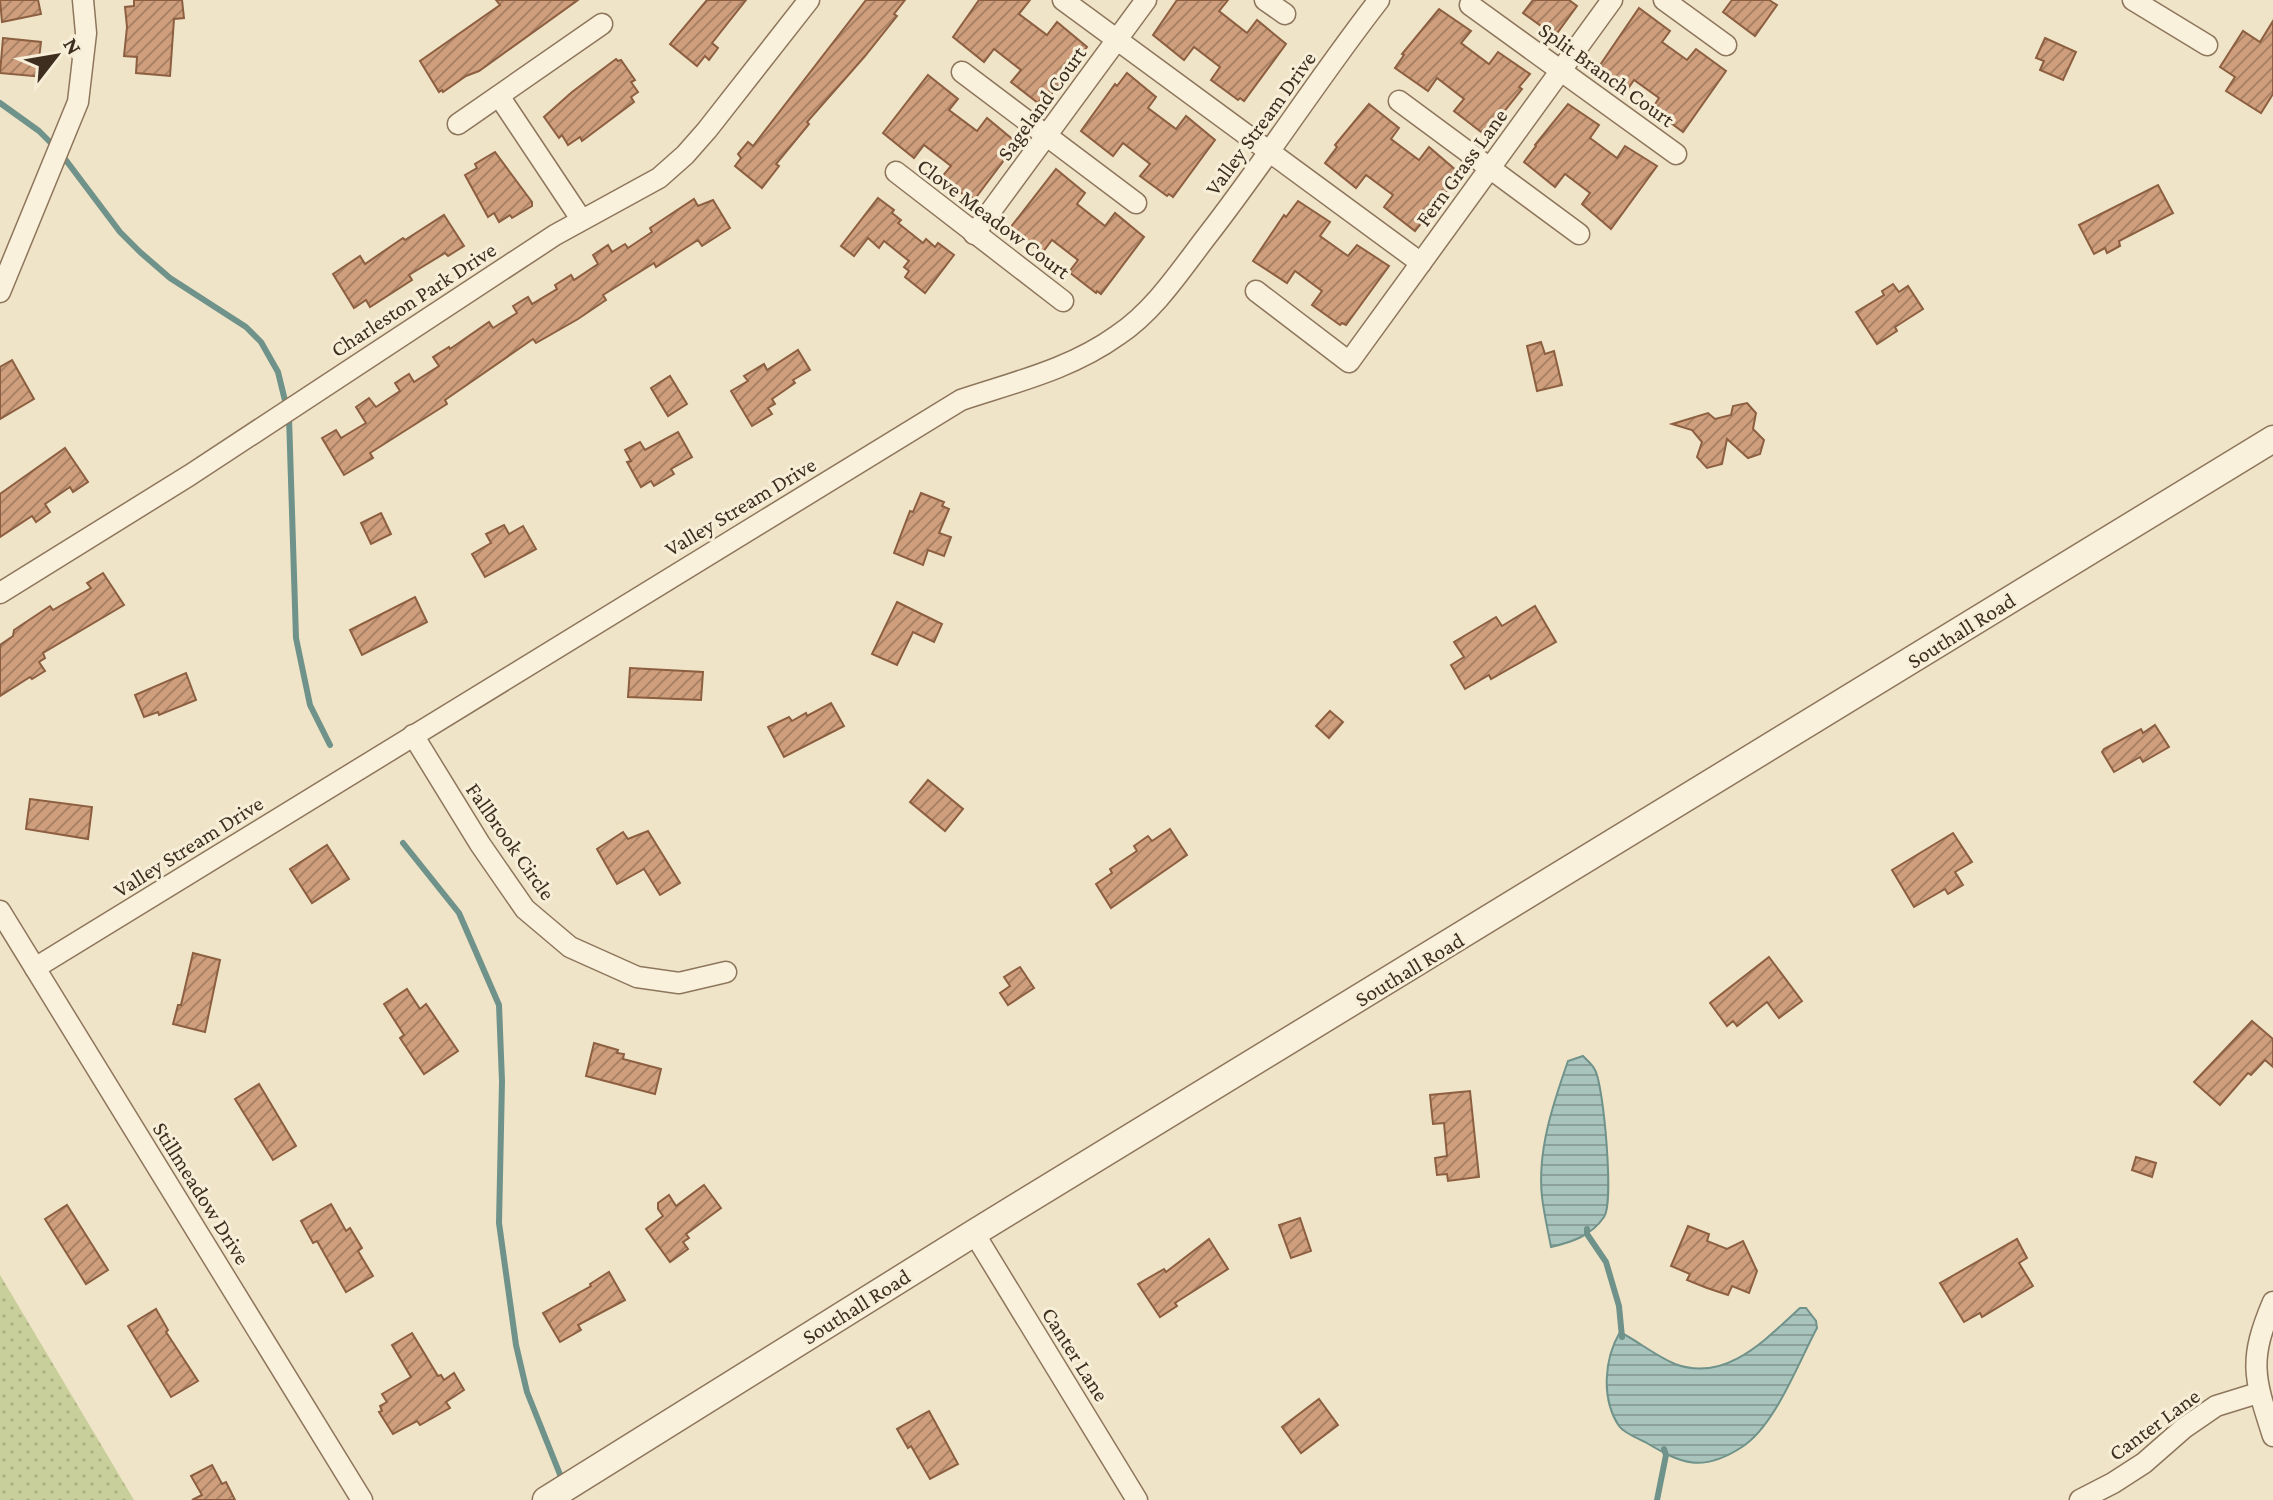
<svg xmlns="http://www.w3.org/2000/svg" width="2273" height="1500" font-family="'Crimson Pro',serif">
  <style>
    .grass { fill: url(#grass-dots) }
    .water { fill: url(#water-rules); stroke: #6f938a; stroke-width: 2 }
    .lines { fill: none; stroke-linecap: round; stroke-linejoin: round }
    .stream { stroke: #6f938a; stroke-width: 6 }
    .building { fill: url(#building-hatch); stroke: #8d5f41; stroke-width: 2 }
    .minor-casing { stroke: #8d765c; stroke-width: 23 }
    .tertiary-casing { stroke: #8d765c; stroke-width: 29 }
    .minor { stroke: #faf1dc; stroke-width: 20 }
    .tertiary { stroke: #faf1dc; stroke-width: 26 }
    .labels { text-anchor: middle; stroke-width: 6; stroke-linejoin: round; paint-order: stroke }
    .street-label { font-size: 22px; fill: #3d2e20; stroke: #f7eed8 }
  </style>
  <defs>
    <pattern id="grass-dots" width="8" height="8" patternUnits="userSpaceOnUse" patternTransform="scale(2)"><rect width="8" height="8" fill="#c9cf9b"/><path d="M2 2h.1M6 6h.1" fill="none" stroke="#aeb285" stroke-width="1.8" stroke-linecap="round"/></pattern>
    <pattern id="water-rules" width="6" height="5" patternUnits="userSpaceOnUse" patternTransform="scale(2)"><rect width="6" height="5" fill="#a9c4bc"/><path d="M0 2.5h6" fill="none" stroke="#8ba098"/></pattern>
    <pattern id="building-hatch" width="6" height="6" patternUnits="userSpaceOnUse" patternTransform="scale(2)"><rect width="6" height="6" fill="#cf9f7d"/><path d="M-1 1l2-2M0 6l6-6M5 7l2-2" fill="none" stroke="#a98266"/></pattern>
  </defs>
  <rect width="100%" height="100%" fill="#f0e4c8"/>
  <path class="grass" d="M0 1275 134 1500H0Z"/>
  <g class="water">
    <path d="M1583 1056C1587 1060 1593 1065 1595 1070 1604 1087 1614 1203 1604 1217 1591 1236 1572 1242 1551 1247 1548 1231 1544 1214 1542 1197 1537 1151 1553 1104 1568 1061Z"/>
    <path d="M1800 1308H1806L1816 1321 1817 1328C1798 1363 1775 1426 1742 1447 1702 1473 1682 1464 1645 1442 1637 1438 1624 1433 1619 1426 1601 1399 1604 1359 1620 1332 1639 1342 1656 1356 1675 1364 1726 1383 1766 1339 1800 1308Z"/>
  </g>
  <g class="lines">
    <g class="stream">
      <path d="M0 103 39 131 59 151 120 232 140 252 170 278 246 327 261 342 278 372 289 417 296 638 310 705 330 745"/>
      <path d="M403 843 459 913 499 1005 502 1081 499 1223 516 1345 527 1392 561 1477"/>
      <path d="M1587 1229V1234L1606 1262 1619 1306 1622 1337"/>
      <path d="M1657 1500 1666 1455 1664 1449"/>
    </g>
  </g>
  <g class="building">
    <path d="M0 0H38L41 14 2 22Z"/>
    <path d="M134 0H182L184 18 174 19 170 76 136 73 137 57 124 56 127 27 125 7 134 6Z"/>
    <path d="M496 0H578L479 71 466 76 443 92 442 90 439 92 420 61 500 5Z"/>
    <path d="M707 0H746L712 43 718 48 709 60 705 56 697 66 670 44Z"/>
    <path d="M866 0H905L894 14 897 16 865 56 807 122 809 124 776 164 779 166 762 188 735 166 741 158 738 154 748 142 753 146Z"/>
    <path d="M979 0H1030L1019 14 1047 35 1057 22 1087 47 1044 104 1040 100 1038 103 1011 82 1021 70 994 49 984 62 953 37Z"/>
    <path d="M1177 0H1228L1219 11 1247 33 1257 20 1286 44 1244 101 1240 98 1238 100 1211 80 1220 67 1194 47 1184 60 1153 35Z"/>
    <path d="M1533 0H1569L1577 6 1555 36 1523 13Z"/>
    <path d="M1732 0H1769L1777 5 1755 36 1723 12Z"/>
    <path d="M1639 8 1670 31 1662 42 1687 60 1696 49 1726 71 1683 132 1652 109 1659 98 1634 80 1627 90 1598 68Z"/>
    <path d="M1439 9 1471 31 1461 43 1489 64 1498 52 1530 74 1519 87 1522 89 1487 133 1483 130 1481 132 1454 111 1464 99 1437 78 1428 91 1395 68 1404 55 1402 54Z"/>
    <path d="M2273 21V94L2261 113 2226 91 2235 77 2220 67 2243 31 2260 42Z"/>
    <path d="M3 38 41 42 39 59H46L44 77 0 73Z"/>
    <path d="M2045 38 2076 52 2063 80 2040 70 2044 61 2036 58Z"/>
    <path d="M616 59 618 61 621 60 635 80 631 82 638 92 631 97 634 102 582 141 580 137 568 145 562 135 559 138 544 117 572 92Z"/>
    <path d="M1127 73 1156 97 1148 108 1176 129 1186 116 1215 140 1173 197 1169 194 1167 196 1140 176 1150 164 1123 143 1113 156 1081 131 1115 84 1117 86Z"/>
    <path d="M928 75 958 99 949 110 977 131 987 118 1017 143 974 200 970 196 968 198 941 178 951 166 924 145 914 158 883 133Z"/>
    <path d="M1369 104 1399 128 1391 139 1419 160 1429 147 1458 172 1446 187 1448 189 1415 231 1384 207 1393 195 1366 175 1356 188 1325 163 1337 147 1335 145Z"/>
    <path d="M1568 104 1599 125 1590 138 1617 158 1625 146 1657 166 1611 229 1582 204 1590 193 1565 174 1555 187 1524 162 1536 146 1535 145Z"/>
    <path d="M495 152 532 202V206L512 218 510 215 499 222 494 213 488 217 465 175 477 168 475 164Z"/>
    <path d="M1056 169 1085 193 1077 204 1105 226 1115 213 1144 237 1101 294 1097 291 1096 293 1069 272 1078 260 1052 240 1042 253 1010 228Z"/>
    <path d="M2158 185 2173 213 2119 241 2120 246 2107 253 2105 248 2094 254 2079 225Z"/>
    <path d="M878 198 894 210 892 213 901 220 898 223 923 243 926 239 935 247 938 243 954 255 925 293 905 277 909 271 904 267 909 261 884 241 879 248 868 238 854 256 841 246Z"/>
    <path d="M694 199 698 206 713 200 730 228 702 246 698 240 656 267 654 263 603 295 606 300 578 319 536 343 533 339 445 400 447 404 370 453 373 458 344 475 322 438 336 430 341 438 366 423 356 407 369 398 376 407 400 391 395 383 409 374 414 382 439 366 433 357 449 347 450 349 489 322 493 328 517 313 513 306 528 297 532 304 557 289 555 285 571 275 574 280 598 264 593 255 608 245 612 252 625 244 628 248 652 232 650 228Z"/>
    <path d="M1298 201 1330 222 1320 236 1348 256 1357 245 1389 266 1346 325 1342 323 1340 325 1312 305 1322 291 1295 271 1287 283 1253 261 1284 215 1286 217Z"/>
    <path d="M444 215 464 246 448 256 445 253 409 275 412 280 370 307 366 300 354 308 333 274 360 256 365 264 403 238 405 240Z"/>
    <path d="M1893 284 1899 292 1908 286 1923 309 1895 327 1897 331 1877 344 1856 312 1884 295 1882 291Z"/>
    <path d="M1541 342 1545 354 1554 351 1562 385 1537 391 1527 346Z"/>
    <path d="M798 350 810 370 793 380 795 383 772 399 775 404 768 408 772 414 752 426 731 391 748 381 744 376 764 364 767 370Z"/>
    <path d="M12 360 34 399 0 419V367Z"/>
    <path d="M670 376 687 404 668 416 651 388Z"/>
    <path d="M1747 403 1756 413 1753 429 1764 440 1760 454 1748 458 1727 439 1722 464 1707 468 1697 457 1702 442 1692 430 1672 424 1708 413 1715 419 1731 415 1733 406Z"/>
    <path d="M678 432 692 457 671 469 674 474 654 486 651 481 641 487 627 462 631 461 625 450 640 442 645 450Z"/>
    <path d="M65 448 88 482 73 492 70 487 45 504 50 512 36 522 32 516 0 537V494Z"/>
    <path d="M921 493 944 502 942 506 949 509 939 533 951 537 944 556 928 550 923 565 894 553 910 511 913 512Z"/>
    <path d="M381 513 391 534 371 544 361 523Z"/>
    <path d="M504 525 509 534 523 526 536 549 485 577 472 554 491 543 486 534Z"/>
    <path d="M103 573 124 605 43 653 45 658 39 662 45 671 32 679 30 677 0 696V645L13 636 14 630 50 606 53 610 91 588 87 583Z"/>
    <path d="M415 597 427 622 362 655 350 630Z"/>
    <path d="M897 602 942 624 934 642 913 632 897 665 872 654Z"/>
    <path d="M1535 606 1556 642 1491 679 1489 675 1465 689 1451 665 1464 657 1454 642 1496 617 1502 626Z"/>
    <path d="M630 668 703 672 701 700 628 697Z"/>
    <path d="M186 673 196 700 159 715 158 712 144 717 135 695Z"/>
    <path d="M831 703 844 726 784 757 768 727 789 717 792 721 806 713 807 716Z"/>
    <path d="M1330 711 1343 722 1329 738 1316 726Z"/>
    <path d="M2155 725 2169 747 2143 762 2140 757 2114 772 2102 752 2104 749 2141 729 2143 733Z"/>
    <path d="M928 780 963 809 945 831 910 802Z"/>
    <path d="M30 799 92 807 88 839 26 829Z"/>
    <path d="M1170 829 1187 855 1111 908 1096 884 1112 873 1110 869 1137 851 1134 846 1148 836 1152 841Z"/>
    <path d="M648 831 680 883 660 895 644 869 617 884 597 849 623 832 628 839Z"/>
    <path d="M1953 833 1972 862 1955 872 1963 885 1948 894 1945 889 1914 907 1892 870Z"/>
    <path d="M327 845 349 879 312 903 290 869Z"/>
    <path d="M193 953 220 960 205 1032 173 1024 178 1005H181Z"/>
    <path d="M1769 957 1802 1001 1779 1018 1767 1002 1737 1026 1733 1021 1727 1026 1710 1003Z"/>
    <path d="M1020 967 1034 988 1008 1005 1000 993 1010 986 1004 977Z"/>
    <path d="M407 989 420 1009 426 1004 458 1051 424 1074 400 1038 404 1035 384 1004Z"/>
    <path d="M2252 1021 2273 1039V1067L2265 1060 2251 1075 2248 1073 2220 1105 2194 1082Z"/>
    <path d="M594 1043 618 1050 617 1053 624 1054 623 1059 661 1069 655 1094 586 1076Z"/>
    <path d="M259 1084 296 1146 273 1160 235 1099Z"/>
    <path d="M1470 1091 1479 1177 1448 1181 1447 1174 1437 1175 1435 1158 1447 1156 1444 1123 1433 1124 1430 1095Z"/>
    <path d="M2136 1157 2156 1163 2152 1177 2132 1170Z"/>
    <path d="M704 1185 721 1208 686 1234 689 1238 683 1242 688 1249 670 1262 646 1229 663 1216 658 1209V1203L669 1195 676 1206Z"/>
    <path d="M331 1204 346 1231 350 1228 362 1248 358 1251 373 1276 346 1292 317 1241 313 1243 301 1221Z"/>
    <path d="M67 1205 108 1270 86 1284 45 1219Z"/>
    <path d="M1300 1218 1311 1251 1291 1258 1279 1225Z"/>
    <path d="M1688 1226 1709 1234 1707 1241 1727 1249 1743 1241 1757 1271 1749 1293 1732 1286 1728 1295 1707 1288 1687 1280 1690 1274 1671 1266Z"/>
    <path d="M1209 1239 1228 1269 1175 1303 1177 1306 1160 1317 1138 1284 1164 1269 1166 1272Z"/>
    <path d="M2017 1239 2027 1258 2019 1263 2033 1286 1982 1317 1980 1313 1964 1322 1940 1283Z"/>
    <path d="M609 1272 625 1300 578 1325 581 1330 560 1342 543 1313 591 1286 590 1284Z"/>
    <path d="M156 1309 168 1330 166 1332 198 1381 171 1397 128 1326Z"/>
    <path d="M412 1333 438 1376 441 1375 444 1380 454 1373 464 1390 446 1402 450 1408 420 1425 417 1421 393 1434 379 1412 382 1411 380 1406 387 1402 382 1394 411 1377 392 1345Z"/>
    <path d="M1319 1399 1338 1425 1301 1453 1282 1427Z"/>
    <path d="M929 1411 958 1464 930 1479 911 1446 908 1448 897 1429Z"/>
    <path d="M212 1465 222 1484 226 1482 235 1500H192L202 1495 191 1476Z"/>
  </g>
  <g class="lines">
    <defs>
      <g id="minor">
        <path d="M1063 0 1421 263"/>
        <path d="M1265 0 1285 14"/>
        <path d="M1664 0 1726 45"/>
        <path d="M2133 0 2207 45"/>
        <path d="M1470 5 1676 154"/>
        <path d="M962 72 1136 203"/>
        <path d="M499 96 581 219"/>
        <path d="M1399 101 1579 234"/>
        <path d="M458 124 602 24"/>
        <path d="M896 172 1063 301"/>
        <path d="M974 234 1146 0"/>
        <path d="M1256 291 1349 362 1612 0"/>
        <path d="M0 292 78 102 86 33 83 0"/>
        <path d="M0 593 190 475 555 235 659 178 685 155 707 130 809 0"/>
        <path d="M413 735 480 844 525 909 570 947 637 977 679 983 726 972"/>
        <path d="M0 911 362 1500"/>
        <path d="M35 968 961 400C1015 382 1071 369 1118 335 1155 310 1180 271 1207 236 1267 159 1319 77 1379 0"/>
        <path d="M974 1233 1137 1500"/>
        <path d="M2273 1302C2248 1361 2254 1377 2273 1436"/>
        <path d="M2080 1500 2113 1483 2144 1463 2184 1428 2216 1406 2258 1393"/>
      </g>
      <path id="tertiary" d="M546 1500 974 1233 2273 439"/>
    </defs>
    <use href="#minor" class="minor-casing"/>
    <use href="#tertiary" class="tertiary-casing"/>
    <use href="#minor" class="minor"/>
    <use href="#tertiary" class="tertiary"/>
  </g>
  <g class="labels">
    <g class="street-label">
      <text transform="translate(1607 74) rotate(36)" y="8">Split Branch Court</text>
      <text transform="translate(1041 103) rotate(-54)" y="8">Sageland Court</text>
      <text transform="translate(1260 123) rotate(-54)" y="8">Valley Stream Drive</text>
      <text transform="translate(1461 167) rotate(-54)" y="8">Fern Grass Lane</text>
      <text transform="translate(994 218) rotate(37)" y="8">Clove Meadow Court</text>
      <text transform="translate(413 299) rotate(-33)" y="8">Charleston Park Drive</text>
      <text transform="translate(740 506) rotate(-31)" y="8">Valley Stream Drive</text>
      <text transform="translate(1961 630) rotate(-32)" y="8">Southall Road</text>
      <text transform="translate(511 841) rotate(55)" y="8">Fallbrook Circle</text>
      <text transform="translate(188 846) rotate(-32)" y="8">Valley Stream Drive</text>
      <text transform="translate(1409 969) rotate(-31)" y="8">Southall Road</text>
      <text transform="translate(202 1193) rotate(58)" y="8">Stillmeadow Drive</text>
      <text transform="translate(856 1306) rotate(-32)" y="8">Southall Road</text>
      <text transform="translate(1076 1354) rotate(58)" y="8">Canter Lane</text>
      <text transform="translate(2154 1424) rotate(-36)" y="8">Canter Lane</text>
    </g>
  </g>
  <g transform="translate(56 56) rotate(59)" stroke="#f7eed8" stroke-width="6" paint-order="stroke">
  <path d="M0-6L14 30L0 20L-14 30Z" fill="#3d2e20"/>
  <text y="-12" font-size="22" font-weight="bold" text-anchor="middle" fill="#3d2e20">N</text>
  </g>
</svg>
